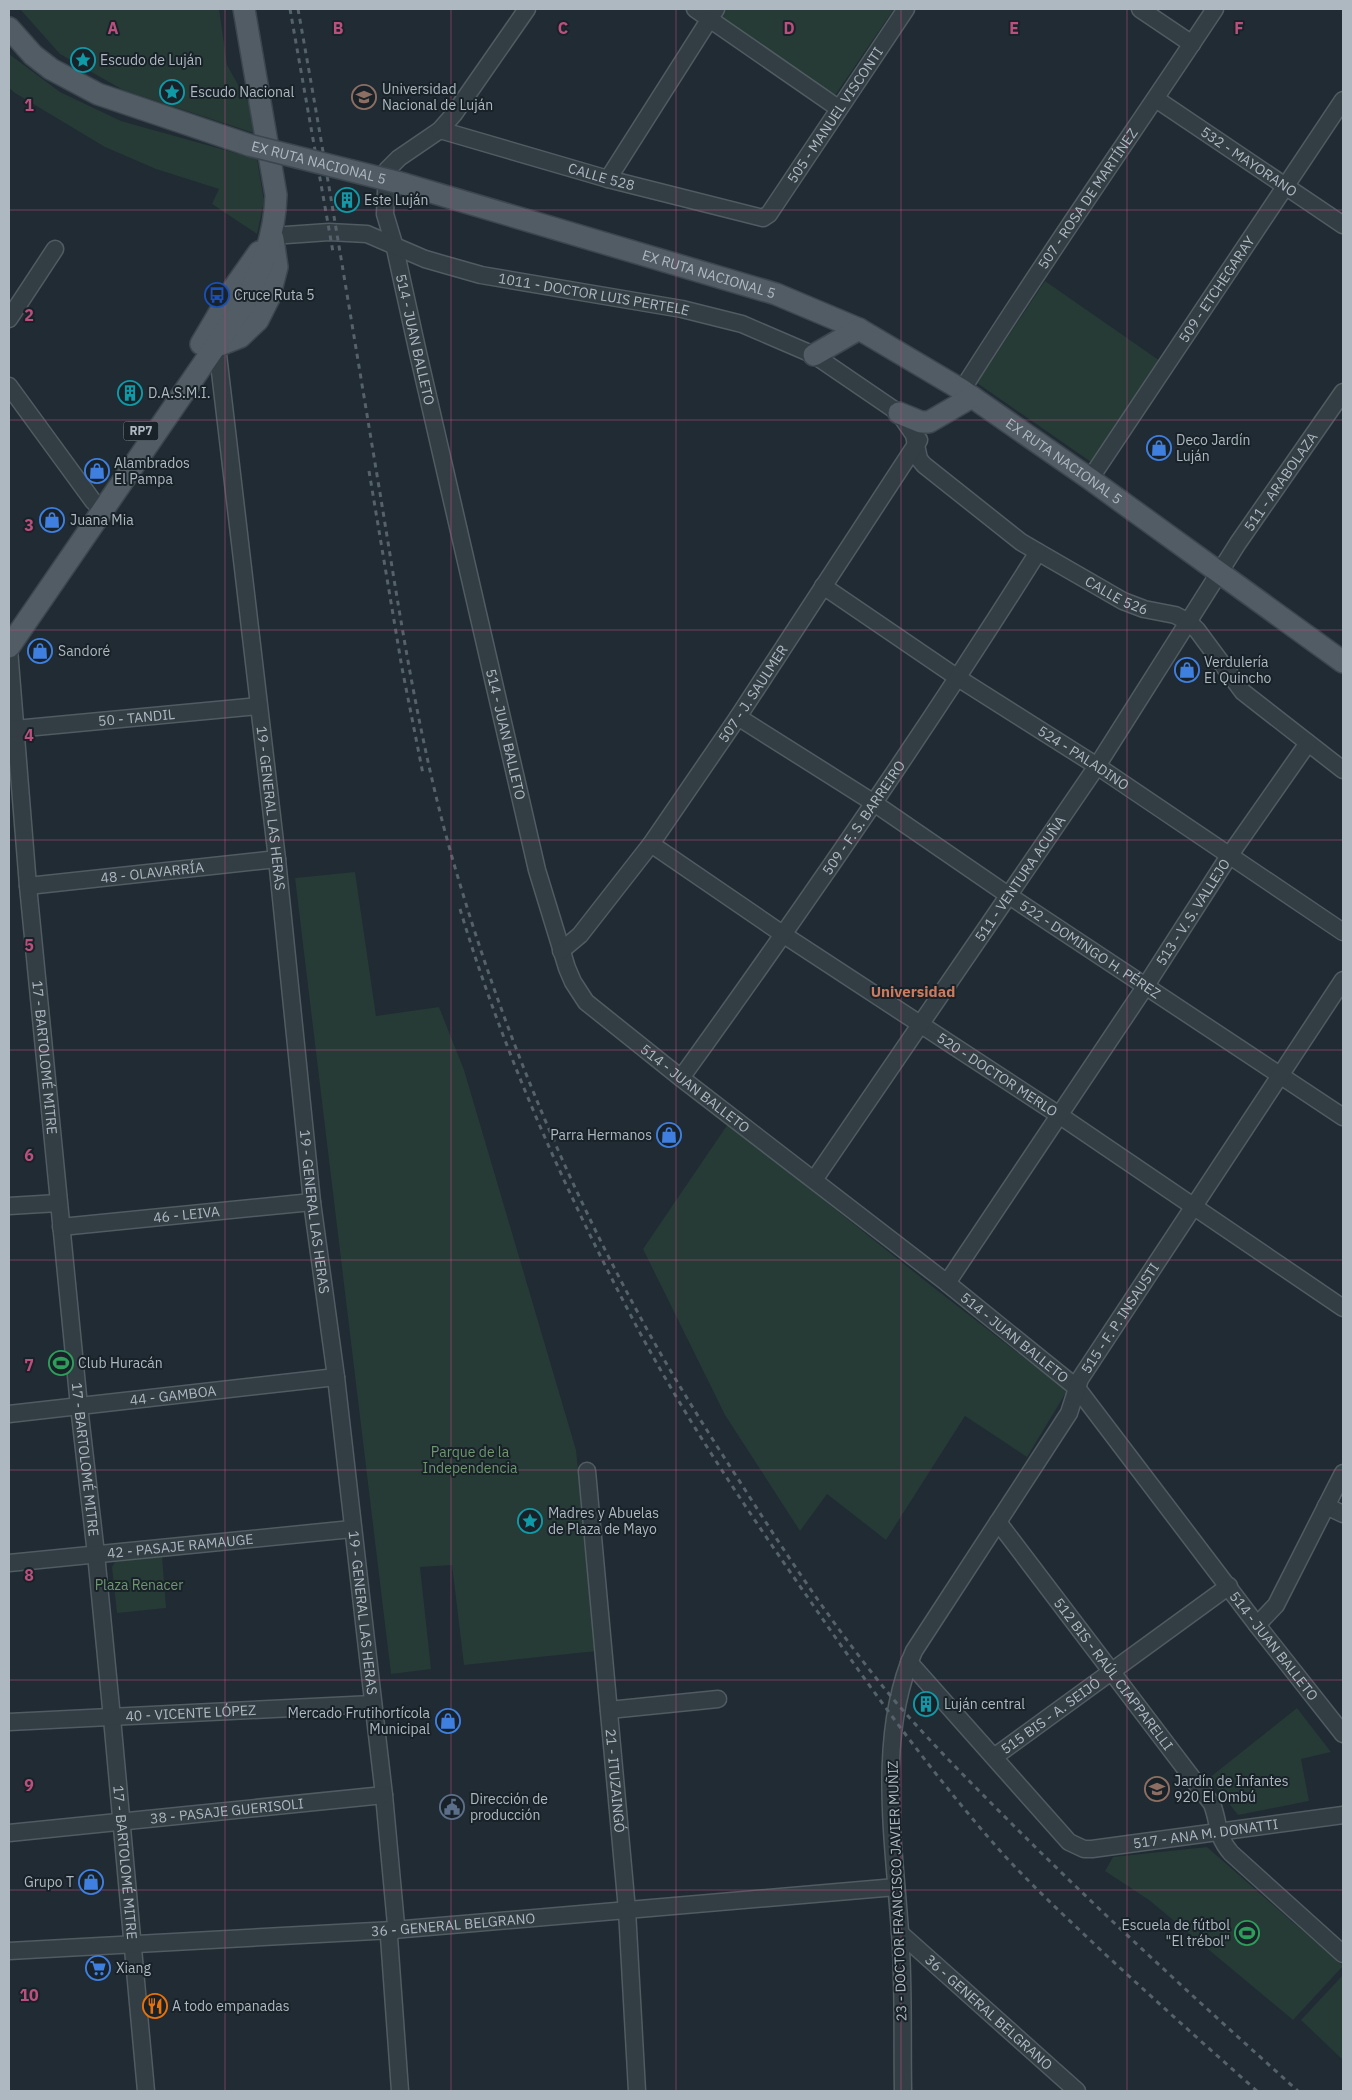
<svg xmlns="http://www.w3.org/2000/svg" width="1352" height="2100" font-family="'IBM Plex Sans',sans-serif">
  <style>
    .green { fill: #263a36 }
    .lines { fill: none; stroke-linecap: round; stroke-linejoin: round }
    .minor-casing { stroke: #505b62; stroke-width: 19 }
    .major-casing { stroke: #3c464e; stroke-width: 24 }
    .minor { stroke: #333d44; stroke-width: 16 }
    .major { stroke: #515c64; stroke-width: 21 }
    .rail { stroke: #55626b; stroke-width: 3; stroke-dasharray: 5 5; stroke-linecap: butt }
    .major-bridge-casing { stroke: #3c464e; stroke-width: 24; stroke-linecap: butt }
    .major-bridge { stroke: #515c64; stroke-width: 21 }
    .grid { fill: none; stroke: #bb507f; stroke-width: 1; stroke-opacity: 0.55 }
    .labels { text-anchor: middle; stroke-width: 4; stroke-linejoin: round; paint-order: stroke }
    .shield { fill: #192228; stroke: #818b93; stroke-width: 1 }
    .shield-label { font-size: 12px; font-weight: bold; fill: #adb8c1 }
    .poi-label { font-size: 14px; fill: #adb8c1; stroke: #192228; text-anchor: start }
    .street-label { font-size: 14px; fill: #adb8c1; stroke: #192228 }
    .park-label { font-size: 14px; fill: #6e9670; stroke: #192228 }
    .neighbourhood-label { font-size: 15px; font-weight: bold; fill: #cb7b5e; stroke: #192228 }
    .grid-label { font-size: 16px; text-anchor: middle; font-weight: bold; fill: #bb507f; stroke: #192228; stroke-width: 4; stroke-linejoin: round; paint-order: stroke }
  </style>
  <rect width="100%" height="100%" fill="#202b33"/>
  <g class="green">
    <path d="M20 9H219L227 65 249 104 254 133 123 90 60 54Z"/>
    <path d="M703 9H894L834 97Z"/>
    <path d="M9 54 60 92 121 121 257 159 264 201 257 234 212 204 219 189 156 169 105 147 15 93 9 88Z"/>
    <path d="M1045 281 1160 361 1091 462 977 383Z"/>
    <path d="M355 872 376 1016 439 1007 464 1070 576 1450 597 1651 464 1665 452 1565 420 1567 431 1669 391 1674 295 878Z"/>
    <path d="M728 1124 933 1287 1067 1391 1027 1457 965 1416 886 1540 827 1494 800 1531 725 1415 643 1249Z"/>
    <path d="M162 1556 166 1608 117 1613 112 1567 115 1562Z"/>
    <path d="M1297 1708 1331 1752 1301 1759 1309 1801 1238 1815 1209 1778Z"/>
    <path d="M1207 1847 1343 1966 1293 2020 1149 1900 1105 1871 1113 1857Z"/>
    <path d="M1343 1975V2060L1301 2020Z"/>
  </g>
  <g class="lines">
    <defs>
      <g id="minor">
        <path id="s1" d="M527 9 454 114 440 130 399 158 387 170 385 214 394 244 418 353 537 870 567 968 573 982 586 1002 681 1078 947 1283 1077 1388 1257 1625 1343 1734"/>
        <path d="M695 9 838 108"/>
        <path d="M1140 9 1192 44"/>
        <path id="s2" d="M1156 99 1343 225"/>
        <path id="s3" d="M440 130 608 179 763 218 769 214 906 9"/>
        <path d="M608 179 716 9"/>
        <path id="s4" d="M272 236 329 232 367 234 425 259 481 275 682 309 742 324 814 355 899 413 914 435 919 459 924 465 1021 542 1038 552 1123 601 1144 609 1175 615 1189 622 1197 630 1243 692 1343 770"/>
        <path d="M9 319 55 249"/>
        <path id="s5" d="M214 340 217 346 277 859 312 1202 336 1377 366 1640 384 1795 396 1925 389 1937 400 2091"/>
        <path d="M9 386 93 501 103 510"/>
        <path id="s6" d="M962 390C1043 261 1131 136 1215 9"/>
        <path id="s7" d="M1090 479 1343 100"/>
        <path id="s8" d="M823 586 958 678 1097 766 1343 932"/>
        <path id="s9" d="M9 649 28 886 79 1406 96 1554 112 1718 146 2091"/>
        <path id="s10" d="M738 717 874 803 1008 895 1343 1117"/>
        <path id="s11" d="M15 729 258 706"/>
        <path id="s12" d="M651 844 784 935 1059 1115 1343 1308"/>
        <path id="s13" d="M28 886 277 859"/>
        <path id="s14" d="M561 951 580 935 651 844 738 717 919 440"/>
        <path id="s15" d="M681 1078C805 906 925 732 1038 552"/>
        <path id="s16" d="M814 1180 1097 766 1238 543 1343 392"/>
        <path d="M9 1206 58 1203"/>
        <path id="s17" d="M61 1227 312 1202"/>
        <path id="s18" d="M947 1283 1145 987 1229 856 1308 743"/>
        <path id="s19" d="M9 1414 336 1377"/>
        <path id="s20" d="M587 1471 627 1910 637 2091"/>
        <path d="M1326 1506 1343 1514"/>
        <path id="s21" d="M998 1522 1212 1804C1220 1825 1215 1834 1231 1853L1343 1954"/>
        <path id="s22" d="M9 1563 352 1529"/>
        <path d="M1257 1625 1276 1605 1343 1473"/>
        <path id="s23" d="M909 1662 1069 1842 1084 1849H1092L1343 1815"/>
        <path d="M609 1710 718 1699"/>
        <path id="s24" d="M9 1722 373 1704"/>
        <path id="s25" d="M994 1757 1229 1586"/>
        <path id="s26" d="M9 1833 384 1795"/>
        <path id="s27" d="M900 1933 1077 2091"/>
        <path id="s28" d="M9 1951 393 1930 896 1887"/>
        <path id="s29" d="M903 2091C902 2038 904 1985 900 1932 894 1842 876 1736 914 1651L1069 1413 1080 1379 1343 980"/>
      </g>
      <g id="major">
        <path d="M9 28 33 55 51 69 98 94 249 145"/>
        <path id="s30" d="M404 184 776 294 859 329 962 390 1090 479 1343 662"/>
        <path d="M201 344 235 286 259 252"/>
        <path d="M217 346 240 337 258 320 269 298 277 267 273 239"/>
        <path d="M814 355 859 329"/>
        <path d="M899 413 921 422H929L972 397"/>
        <path d="M9 647 243 306C261 270 275 236 276 195L244 9"/>
      </g>
    </defs>
    <use href="#minor" class="minor-casing"/>
    <use href="#major" class="major-casing"/>
    <use href="#minor" class="minor"/>
    <use href="#major" class="major"/>
    <g class="rail">
      <path d="M290 9 333 252"/>
      <path d="M298 9C327 170 353 331 380 493 400 615 418 738 452 857 497 1014 559 1167 637 1311 669 1371 705 1428 742 1485 789 1559 838 1633 894 1700 931 1743 970 1782 1010 1822 1103 1915 1200 2003 1298 2091"/>
      <path d="M369 471 402 668 423 774"/>
      <path d="M460 909C502 1048 561 1182 628 1310 681 1413 747 1510 813 1605 872 1691 933 1775 1002 1853 1035 1889 1071 1922 1106 1955 1156 2001 1206 2046 1257 2091"/>
    </g>
    <defs>
      <g id="major-bridge">
        <path id="s31" d="M249 145 404 184"/>
      </g>
    </defs>
    <use href="#major-bridge" class="major-bridge-casing"/>
    <use href="#major-bridge" class="major-bridge"/>
  </g>
  <path class="grid" d="M225 9V2091M451 9V2091M676 9V2091M901 9V2091M1127 9V2091M9 210H1343M9 420H1343M9 630H1343M9 840H1343M9 1050H1343M9 1260H1343M9 1470H1343M9 1680H1343M9 1890H1343"/>
  <defs>
    <symbol id="sight-ring" viewBox="-11 -11 22 22"><circle r="9.5" fill="#192228" stroke="#0f9aa8" stroke-width="1.5"/><path d="M0-6L1.8-2.2L6-1.7L2.9 1.2L3.7 5.4L0 3.3L-3.7 5.4L-2.9 1.2L-6-1.7L-1.8-2.2Z" fill="#0f9aa8"/></symbol>
    <symbol id="university-ring" viewBox="-11 -11 22 22"><circle r="9.5" fill="#192228" stroke="#8d6e63" stroke-width="1.5"/><path d="M0-5L7-2L0 1L-7-2ZM-4 1L0 2.5L4 1V4Q0 6-4 4Z" fill="#8d6e63"/></symbol>
    <symbol id="building-ring" viewBox="-11 -11 22 22"><circle r="9.5" fill="#192228" stroke="#0f9aa8" stroke-width="1.5"/><path d="M-4-6H4V6H1V3H-1V6H-4ZM-2.5-4.3h1.7v1.8h-1.7ZM.8-4.3h1.7v1.8H.8ZM-2.5-1h1.7V.8h-1.7ZM.8-1h1.7V.8H.8Z" fill="#0f9aa8"/></symbol>
    <symbol id="bus-ring" viewBox="-11 -11 22 22"><circle r="9.5" fill="#192228" stroke="#1a4fb4" stroke-width="1.5"/><path d="M-5-6H5V4H4V6H2V4H-2V6H-4V4H-5ZM-3.5-4V0h7V-4ZM-3.5 1.2v1.5H-2V1.2ZM2 1.2v1.5H3.5V1.2Z" fill="#1a4fb4"/></symbol>
    <symbol id="shop-ring" viewBox="-11 -11 22 22"><circle r="9.5" fill="#192228" stroke="#3f7fe0" stroke-width="1.5"/><path d="M-5-2.5h2.3a2.7 3.5 0 0 1 5.4 0H5L5.5 6h-11ZM-1.5-2.5h3a1.5 2.3 0 0 0-3 0Z" fill="#3f7fe0"/></symbol>
    <symbol id="stadium-ring" viewBox="-11 -11 22 22"><circle r="9.5" fill="#192228" stroke="#2e9e5b" stroke-width="1.5"/><path d="M0-5a6.5 5 0 1 0 0 10a6.5 5 0 1 0 0-10ZM-3.5-1.8h7v3.6h-7Z" fill="#2e9e5b"/></symbol>
    <symbol id="school-ring" viewBox="-11 -11 22 22"><circle r="9.5" fill="#192228" stroke="#8d6e63" stroke-width="1.5"/><path d="M0-5L7-2L0 1L-7-2ZM-4 1L0 2.5L4 1V4Q0 6-4 4Z" fill="#8d6e63"/></symbol>
    <symbol id="civic-ring" viewBox="-11 -11 22 22"><circle r="9.5" fill="#192228" stroke="#5c6f8a" stroke-width="1.5"/><path d="M-.6-6.5H3V-4.5H.6V-3L4-1V1h2V6H-6V1h2V-1L-.6-3ZM-1.2 2.5V6h2.4V2.5Z" fill="#5c6f8a"/></symbol>
    <symbol id="supermarket-ring" viewBox="-11 -11 22 22"><circle r="9.5" fill="#192228" stroke="#3f7fe0" stroke-width="1.5"/><path d="M-6-5.5h2.5l.6 2H6L4.5 2H-2.5L-4.4-4H-6ZM-1.5 3.2a1.3 1.3 0 1 0 .1 0ZM3 3.2a1.3 1.3 0 1 0 .1 0Z" fill="#3f7fe0"/></symbol>
    <symbol id="restaurant-ring" viewBox="-11 -11 22 22"><circle r="9.5" fill="#192228" stroke="#e8710a" stroke-width="1.5"/><path d="M-5-6h1v4h1v-4h1v4h1v-4h1v5L-1.5 .5V6h-2V.5L-5-1ZM5-6V6H3V1.5H1.5Q1.5-4 5-6Z" fill="#e8710a"/></symbol>
  </defs>
  <g fill-rule="evenodd">
    <use href="#sight-ring" x="69" y="46" width="28" height="28"/>
    <use href="#sight-ring" x="158" y="78" width="28" height="28"/>
    <use href="#university-ring" x="350" y="83" width="28" height="28"/>
    <use href="#building-ring" x="333" y="186" width="28" height="28"/>
    <use href="#bus-ring" x="203" y="281" width="28" height="28"/>
    <use href="#building-ring" x="116" y="379" width="28" height="28"/>
    <use href="#shop-ring" x="1145" y="434" width="28" height="28"/>
    <use href="#shop-ring" x="83" y="457" width="28" height="28"/>
    <use href="#shop-ring" x="38" y="506" width="28" height="28"/>
    <use href="#shop-ring" x="26" y="637" width="28" height="28"/>
    <use href="#shop-ring" x="1173" y="656" width="28" height="28"/>
    <use href="#shop-ring" x="655" y="1121" width="28" height="28"/>
    <use href="#stadium-ring" x="47" y="1349" width="28" height="28"/>
    <use href="#sight-ring" x="516" y="1507" width="28" height="28"/>
    <use href="#building-ring" x="912" y="1690" width="28" height="28"/>
    <use href="#shop-ring" x="434" y="1707" width="28" height="28"/>
    <use href="#school-ring" x="1143" y="1775" width="28" height="28"/>
    <use href="#civic-ring" x="438" y="1793" width="28" height="28"/>
    <use href="#shop-ring" x="77" y="1868" width="28" height="28"/>
    <use href="#stadium-ring" x="1233" y="1919" width="28" height="28"/>
    <use href="#supermarket-ring" x="84" y="1954" width="28" height="28"/>
    <use href="#restaurant-ring" x="141" y="1992" width="28" height="28"/>
  </g>
  <g class="labels">
    <rect class="shield" x="123.5" y="421.5" width="35" height="19" rx="4"/>
    <g class="shield-label">
      <text x="141" y="435">RP7</text>
    </g>
    <g class="poi-label">
      <text x="100" y="65">Escudo de Luján</text>
      <text x="382" y="94">Universidad<tspan x="382" dy="16">Nacional de Luján</tspan></text>
      <text x="190" y="97">Escudo Nacional</text>
      <text x="364" y="205">Este Luján</text>
      <text x="234" y="300">Cruce Ruta 5</text>
      <text x="148" y="398">D.A.S.M.I.</text>
      <text x="1176" y="445">Deco Jardín<tspan x="1176" dy="16">Luján</tspan></text>
      <text x="114" y="468">Alambrados<tspan x="114" dy="16">El Pampa</tspan></text>
      <text x="70" y="525">Juana Mia</text>
      <text x="58" y="656">Sandoré</text>
      <text x="1204" y="667">Verdulería<tspan x="1204" dy="16">El Quincho</tspan></text>
      <text x="652" y="1140" text-anchor="end">Parra Hermanos</text>
      <text x="78" y="1368">Club Huracán</text>
      <text x="548" y="1518">Madres y Abuelas<tspan x="548" dy="16">de Plaza de Mayo</tspan></text>
      <text x="944" y="1709">Luján central</text>
      <text x="430" y="1718" text-anchor="end">Mercado Frutihortícola<tspan x="430" dy="16">Municipal</tspan></text>
      <text x="1174" y="1786">Jardín de Infantes<tspan x="1174" dy="16">920 El Ombú</tspan></text>
      <text x="470" y="1804">Dirección de<tspan x="470" dy="16">producción</tspan></text>
      <text x="74" y="1887" text-anchor="end">Grupo T</text>
      <text x="1230" y="1930" text-anchor="end">Escuela de fútbol<tspan x="1230" dy="16">"El trébol"</tspan></text>
      <text x="116" y="1973">Xiang</text>
      <text x="172" y="2011">A todo empanadas</text>
    </g>
    <g class="street-label">
      <text dy="5" stroke="none"><textPath href="#s3" startOffset="461">505 - MANUEL VISCONTI</textPath></text>
      <text dy="5" stroke="none"><textPath href="#s31" startOffset="72">EX RUTA NACIONAL 5</textPath></text>
      <text dy="5" stroke="none"><textPath href="#s2" startOffset="112">532 - MAYORANO</textPath></text>
      <text dy="5" stroke="none"><textPath href="#s3" startOffset="168">CALLE 528</textPath></text>
      <text dy="5" stroke="none"><textPath href="#s6" startOffset="229">507 - ROSA DE MARTÍNEZ</textPath></text>
      <text dy="5" stroke="none"><textPath href="#s30" startOffset="318">EX RUTA NACIONAL 5</textPath></text>
      <text dy="5" stroke="none"><textPath href="#s7" startOffset="228">509 - ETCHEGARAY</textPath></text>
      <text dy="5" stroke="none"><textPath href="#s4" startOffset="331">1011 - DOCTOR LUIS PERTELE</textPath></text>
      <text dy="5" stroke="none"><textPath href="#s1" startOffset="389">514 - JUAN BALLETO</textPath></text>
      <text dy="5" stroke="none"><textPath href="#s30" startOffset="722">EX RUTA NACIONAL 5</textPath></text>
      <text dy="5" stroke="none"><textPath href="#s16" startOffset="840">511 - ARABOLAZA</textPath></text>
      <text dy="5" stroke="none"><textPath href="#s4" startOffset="956">CALLE 526</textPath></text>
      <text dy="5" stroke="none"><textPath href="#s14" startOffset="322">507 - J. SAULMER</textPath></text>
      <text dy="5" stroke="none"><textPath href="#s11" startOffset="122">50 - TANDIL</textPath></text>
      <text dy="5" stroke="none"><textPath href="#s1" startOffset="794">514 - JUAN BALLETO</textPath></text>
      <text dy="5" stroke="none"><textPath href="#s8" startOffset="312">524 - PALADINO</textPath></text>
      <text dy="5" stroke="none"><textPath href="#s5" startOffset="472">19 - GENERAL LAS HERAS</textPath></text>
      <text dy="5" stroke="none"><textPath href="#s15" startOffset="318">509 - F. S. BARREIRO</textPath></text>
      <text dy="5" stroke="none"><textPath href="#s13" startOffset="125">48 - OLAVARRÍA</textPath></text>
      <text dy="5" stroke="none"><textPath href="#s16" startOffset="365">511 - VENTURA ACUÑA</textPath></text>
      <text dy="5" stroke="none"><textPath href="#s18" startOffset="445">513 - V. S. VALLEJO</textPath></text>
      <text dy="5" stroke="none"><textPath href="#s10" startOffset="422">522 - DOMINGO H. PÉREZ</textPath></text>
      <text dy="5" stroke="none"><textPath href="#s9" startOffset="410">17 - BARTOLOMÉ MITRE</textPath></text>
      <text dy="5" stroke="none"><textPath href="#s12" startOffset="416">520 - DOCTOR MERLO</textPath></text>
      <text dy="5" stroke="none"><textPath href="#s1" startOffset="1214">514 - JUAN BALLETO</textPath></text>
      <text dy="5" stroke="none"><textPath href="#s5" startOffset="878">19 - GENERAL LAS HERAS</textPath></text>
      <text dy="5" stroke="none"><textPath href="#s17" startOffset="126">46 - LEIVA</textPath></text>
      <text dy="5" stroke="none"><textPath href="#s29" startOffset="836">515 - F. P. INSAUSTI</textPath></text>
      <text dy="5" stroke="none"><textPath href="#s1" startOffset="1619">514 - JUAN BALLETO</textPath></text>
      <text dy="5" stroke="none"><textPath href="#s19" startOffset="165">44 - GAMBOA</textPath></text>
      <text dy="5" stroke="none"><textPath href="#s9" startOffset="814">17 - BARTOLOMÉ MITRE</textPath></text>
      <text dy="5" stroke="none"><textPath href="#s22" startOffset="172">42 - PASAJE RAMAUGE</textPath></text>
      <text dy="5" stroke="none"><textPath href="#s5" startOffset="1282">19 - GENERAL LAS HERAS</textPath></text>
      <text dy="5" stroke="none"><textPath href="#s1" startOffset="2024">514 - JUAN BALLETO</textPath></text>
      <text dy="5" stroke="none"><textPath href="#s21" startOffset="191">512 BIS - RAÚL CIAPPARELLI</textPath></text>
      <text dy="5" stroke="none"><textPath href="#s24" startOffset="182">40 - VICENTE LÓPEZ</textPath></text>
      <text dy="5" stroke="none"><textPath href="#s25" startOffset="70">515 BIS - A. SEIJÓ</textPath></text>
      <text dy="5" stroke="none"><textPath href="#s20" startOffset="311">21 - ITUZAINGÓ</textPath></text>
      <text dy="5" stroke="none"><textPath href="#s26" startOffset="219">38 - PASAJE GUERISOLI</textPath></text>
      <text dy="5" stroke="none"><textPath href="#s23" startOffset="380">517 - ANA M. DONATTI</textPath></text>
      <text dy="5" stroke="none"><textPath href="#s9" startOffset="1219">17 - BARTOLOMÉ MITRE</textPath></text>
      <text transform="translate(897 1891) rotate(-92)" y="5">23 - DOCTOR FRANCISCO JAVIER MUÑIZ</text>
      <text dy="5" stroke="none"><textPath href="#s28" startOffset="445">36 - GENERAL BELGRANO</textPath></text>
      <text dy="5" stroke="none"><textPath href="#s27" startOffset="119">36 - GENERAL BELGRANO</textPath></text>
    </g>
    <g class="park-label">
      <text x="470" y="1457">Parque de la<tspan x="470" dy="16">Independencia</tspan></text>
      <text x="139" y="1590">Plaza Renacer</text>
    </g>
    <g class="neighbourhood-label">
      <text x="913" y="997">Universidad</text>
    </g>
  </g>
  <g class="grid-label">
    <text x="113" y="34">A</text>
    <text x="338" y="34">B</text>
    <text x="563" y="34">C</text>
    <text x="789" y="34">D</text>
    <text x="1014" y="34">E</text>
    <text x="1239" y="34">F</text>
    <text x="29" y="111">1</text>
    <text x="29" y="321">2</text>
    <text x="29" y="531">3</text>
    <text x="29" y="741">4</text>
    <text x="29" y="951">5</text>
    <text x="29" y="1161">6</text>
    <text x="29" y="1371">7</text>
    <text x="29" y="1581">8</text>
    <text x="29" y="1791">9</text>
    <text x="29" y="2001">10</text>
  </g>
  <rect width="1352" height="2100" fill="none" stroke="#adb8c1" stroke-width="20"/>
</svg>
